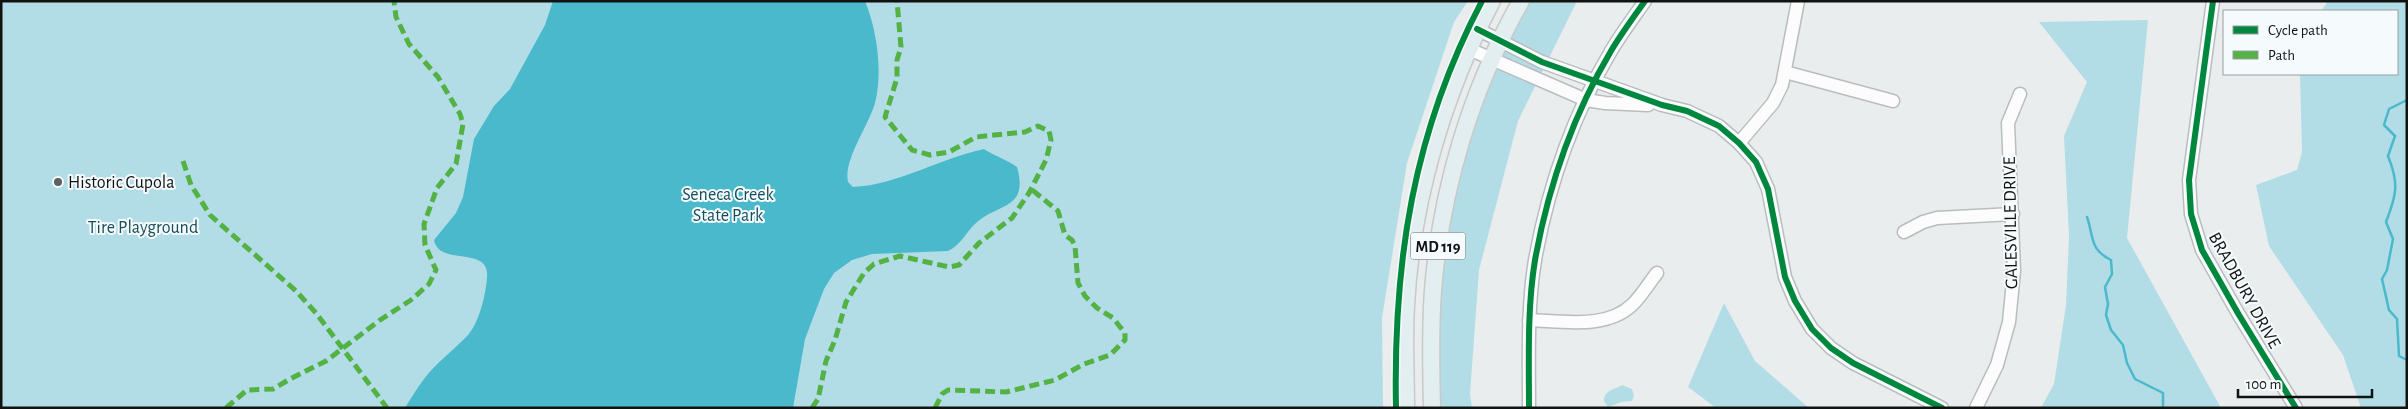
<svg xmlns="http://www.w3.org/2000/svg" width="2408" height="409" font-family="'Alegreya Sans',sans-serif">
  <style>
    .green { fill: #b2dde7 }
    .water { fill: #4ab9cc }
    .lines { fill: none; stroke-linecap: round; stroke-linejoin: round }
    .stream { stroke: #4ab9cc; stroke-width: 2.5 }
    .minor-casing { stroke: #babdbe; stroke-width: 15 }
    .major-casing { stroke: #c8c9c9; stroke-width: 19 }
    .minor { stroke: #fcfcfc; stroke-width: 12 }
    .major { stroke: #e3eef0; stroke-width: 16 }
    .quiet { stroke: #54b144; stroke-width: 5; stroke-dasharray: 10 5; stroke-linecap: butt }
    .cycleway-casing { stroke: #f5fbfd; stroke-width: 9 }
    .cycleway { stroke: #00873e; stroke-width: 6 }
    .poi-dot { fill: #5d5f60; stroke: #f5fbfd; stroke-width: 2 }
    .labels { text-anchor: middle; stroke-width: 4; stroke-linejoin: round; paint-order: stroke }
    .shield { fill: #f5fbfd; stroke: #555959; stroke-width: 1 }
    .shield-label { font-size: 16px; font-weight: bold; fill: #111313 }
    .poi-label { font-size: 18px; fill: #111313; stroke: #f5fbfd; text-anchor: start }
    .park-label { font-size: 18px; fill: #174d58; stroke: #f5fbfd }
    .street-label { font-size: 18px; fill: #111313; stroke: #f5fbfd }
  </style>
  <rect width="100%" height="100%" fill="#eaedee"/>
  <g class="green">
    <path d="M1 1H1468L1454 22 1407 163 1382 318 1383 408H1Z"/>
    <path d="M1524 1H1577L1518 121 1479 270 1470 394 1472 408H1432V311L1460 144Z"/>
    <path d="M2328 1H2407V408H2361L2343 355 2269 246 2256 185 2297 170 2302 152 2300 74H2397V11H2321Z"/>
    <path d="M2148 20 2127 238 2221 408H2041L2054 384 2066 305 2069 236 2064 136 2087 82 2039 22Z"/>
    <path d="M1724 303 1755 361 1809 408H1716L1688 387Z"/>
    <path d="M1622 385 1632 389 1634 396 1632 401 1621 402 1608 407 1604 401C1604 390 1614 390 1622 385Z"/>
  </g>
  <path class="water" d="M553 1H865C877 30 883 72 875 103 869 125 843 160 848 182L853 187C898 185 940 158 984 149 996 157 1006 159 1017 167 1029 210 998 203 976 223 966 232 961 245 948 251L872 254 852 260 834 273 824 289 805 339 793 408H405C411 398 417 388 424 379 437 362 454 350 468 335 479 323 486 294 487 277 490 245 439 267 434 240L456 213 463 197 474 139 494 106 510 89 545 25Z"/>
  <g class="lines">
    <g class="stream">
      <path d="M2407 100 2389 109 2384 125 2395 136 2388 156C2399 183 2397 194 2386 222L2393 239 2387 270 2382 279 2389 310 2397 319 2399 356 2407 360"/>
      <path d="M2087 217C2094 237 2089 249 2111 260L2112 274 2105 287 2108 304 2106 315 2111 330 2123 345 2127 363 2135 379 2163 393V408"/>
    </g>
    <defs>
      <g id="minor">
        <path d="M2213 1 2189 180 2191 214 2202 250 2239 315 2296 408"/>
        <path d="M1477 29 1542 62 1662 105 1687 111 1719 126 1739 143 1756 162 1768 189 1785 277 1795 301 1812 329 1831 348 1853 363 1942 408"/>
        <path d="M1469 49 1586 100 1605 103 1648 105"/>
        <path d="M1785 72 1893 101"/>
        <path d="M1739 143 1773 103 1782 85 1798 1"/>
        <path d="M1904 232 1923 222 1937 218 2013 214"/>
        <path d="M1529 320C1562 321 1607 330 1633 304 1642 295 1649 283 1657 273"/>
        <path d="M1529 408C1529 359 1527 309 1535 260 1548 188 1573 115 1611 51 1621 34 1633 18 1645 1"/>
        <path d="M1976 408 1997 365 2009 322 2014 271 2008 123 2020 94"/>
      </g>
      <g id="major">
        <path d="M1406 408C1406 374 1404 339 1406 305 1412 200 1443 95 1492 1"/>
        <path d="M1432 408C1431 369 1430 329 1433 290 1441 189 1471 89 1521 1"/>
      </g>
    </defs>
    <use href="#minor" class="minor-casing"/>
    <use href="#major" class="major-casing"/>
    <use href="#minor" class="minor"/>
    <use href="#major" class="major"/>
    <g class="quiet">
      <path d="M183 161 191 185 210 215 296 291 316 313 387 408"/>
      <path d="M226 408 247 390 273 389 290 379 326 361 380 320 411 300 429 284 436 270 425 245 424 224 437 188 456 164 463 124 460 114 438 77 409 44 396 17 394 1"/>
      <path d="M812 408 818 399 826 361 835 340 846 302 864 273 874 264 900 256 949 267 959 265 979 243 1012 218 1029 193 1046 160 1051 140 1049 131 1038 126 1025 132 976 137 949 152 930 155 912 150 885 117 897 78V60L901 47 897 1"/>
      <path d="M935 408 942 394 948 390 1006 392 1055 380 1084 364 1110 355 1125 340V333L1113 318 1097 308 1085 296 1078 283 1075 246 1072 240 1065 235 1058 211 1031 189"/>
    </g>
    <defs>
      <g id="cycleway">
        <path d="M2213 1 2189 180 2191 214 2202 250 2239 315 2296 408"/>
        <path d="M1477 29 1542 62 1662 105 1687 111 1719 126 1739 143 1756 162 1768 189 1785 277 1795 301 1812 329 1831 348 1853 363 1942 408"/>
        <path d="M1396 408C1393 262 1413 132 1482 1"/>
        <path d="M1529 408C1529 359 1527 309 1535 260 1548 188 1573 115 1611 51 1621 34 1633 18 1645 1"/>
      </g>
    </defs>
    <use href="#cycleway" class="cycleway-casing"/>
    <use href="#cycleway" class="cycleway"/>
  </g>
  <circle class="poi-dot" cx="58" cy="182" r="5"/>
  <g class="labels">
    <rect class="shield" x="1410.5" y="232.5" width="55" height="27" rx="4"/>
    <g class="shield-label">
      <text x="1438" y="252">MD 119</text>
    </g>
    <g class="poi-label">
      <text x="68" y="188">Historic Cupola</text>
    </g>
    <g class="park-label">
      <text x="728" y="200">Seneca Creek<tspan x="728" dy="21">State Park</tspan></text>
      <text x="143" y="233">Tire Playground</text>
    </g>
    <g class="street-label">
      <text transform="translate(2010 223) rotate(-91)" y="6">GALESVILLE DRIVE</text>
      <text transform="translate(2245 290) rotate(61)" y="6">BRADBURY DRIVE</text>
    </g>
  </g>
  <rect width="2408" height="409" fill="none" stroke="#111313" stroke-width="5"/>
  <rect x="2223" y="10" width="175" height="65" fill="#f5fbfd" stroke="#9a9e9f"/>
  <rect x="2233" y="26" width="25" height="8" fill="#00873e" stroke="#9a9e9f"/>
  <text x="2268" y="35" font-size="15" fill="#111313">Cycle path</text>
  <rect x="2233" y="51" width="25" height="8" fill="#54b144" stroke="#9a9e9f"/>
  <text x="2268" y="60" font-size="15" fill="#111313">Path</text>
  <path d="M2238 389v8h134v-8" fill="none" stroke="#111313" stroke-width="2.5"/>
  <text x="2246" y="389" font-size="15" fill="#111313" stroke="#f5fbfd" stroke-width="4" paint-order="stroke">100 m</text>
</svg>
